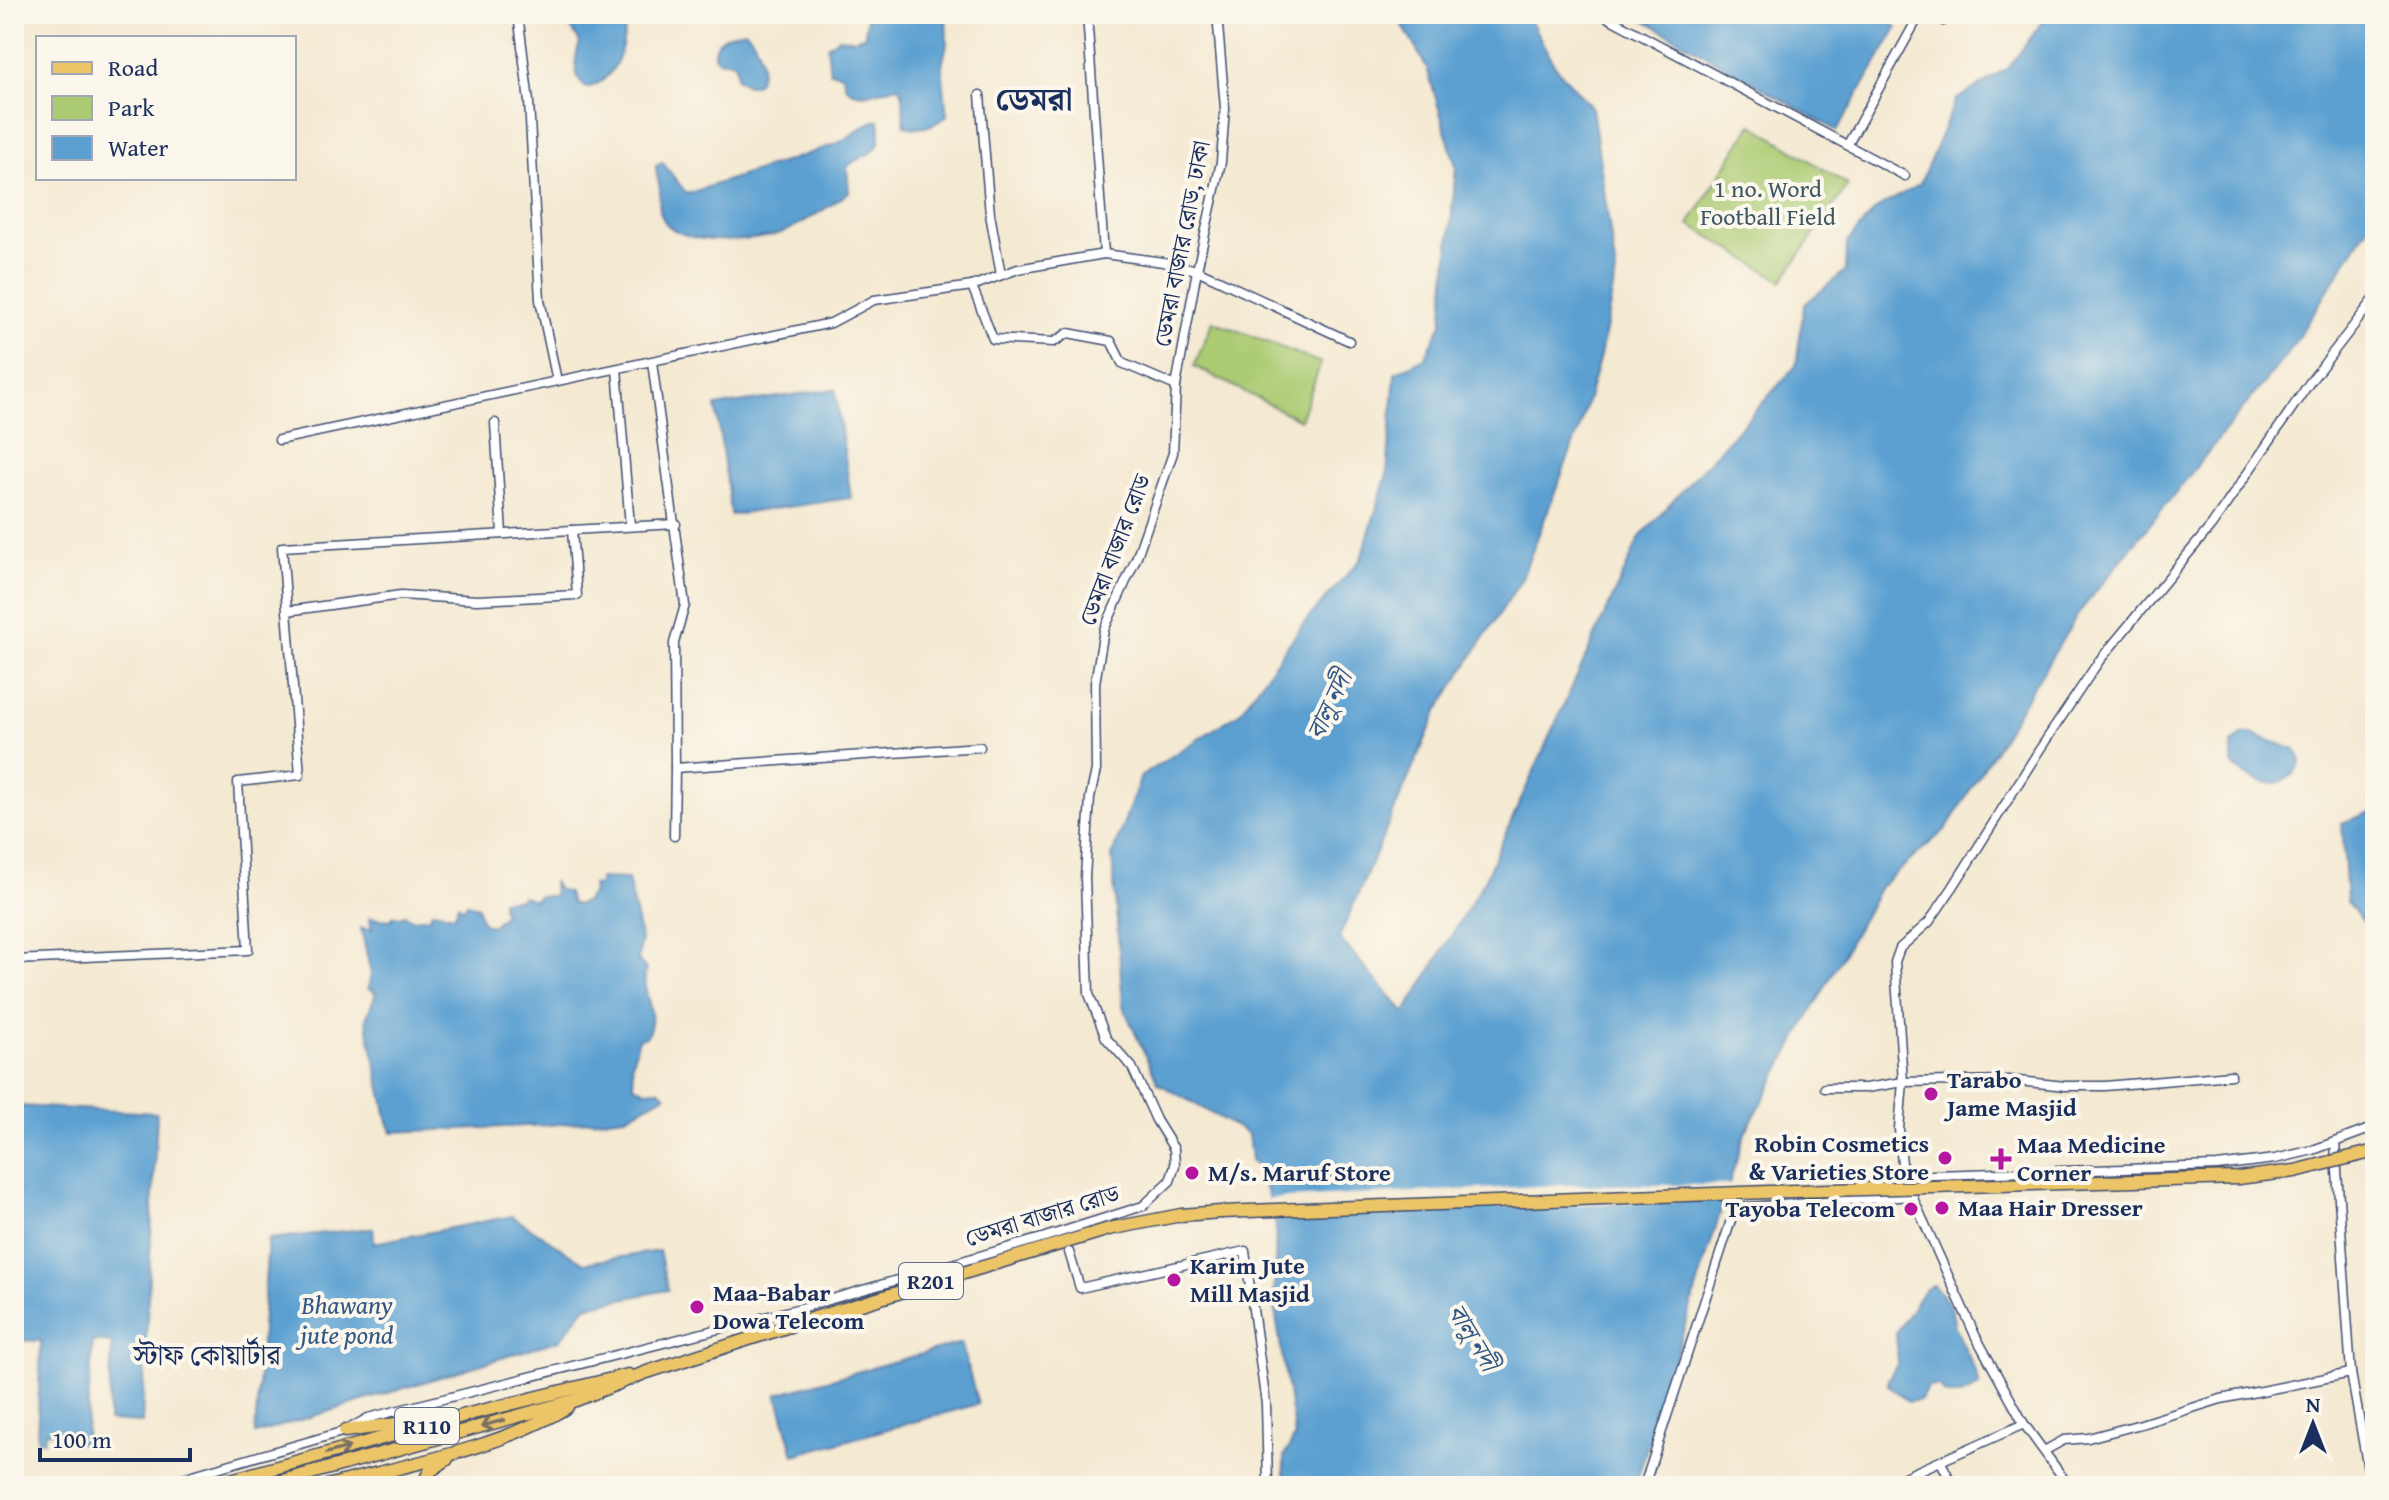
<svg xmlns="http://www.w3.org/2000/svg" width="2389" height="1500" font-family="'Gentium Book Plus','Noto Serif Bengali',serif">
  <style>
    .green { fill: #accb72; stroke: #647d68; stroke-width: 2 }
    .water { fill: #5ca0d1; stroke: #3c6898; stroke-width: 2 }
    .pier { fill: #f4e9d1 }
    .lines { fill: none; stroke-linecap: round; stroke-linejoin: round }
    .street-casing { stroke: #3c4b6f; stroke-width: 11 }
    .primary-casing { stroke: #3c4b6f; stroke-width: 15 }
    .street { stroke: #fff; stroke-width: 8 }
    .primary { stroke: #edc569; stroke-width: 12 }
    .primary-bridge-casing { stroke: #3c4b6f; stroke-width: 15; stroke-linecap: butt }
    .primary-bridge { stroke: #edc569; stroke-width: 12 }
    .oneway { stroke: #797263 }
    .poi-dot { fill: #b5179e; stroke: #fbf7ec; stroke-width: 3 }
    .labels { text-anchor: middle; stroke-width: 8; stroke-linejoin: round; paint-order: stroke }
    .shield { fill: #fbf7ec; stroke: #5e6b89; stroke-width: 2 }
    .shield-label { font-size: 22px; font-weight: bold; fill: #1b2f5e }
    .park-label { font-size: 24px; fill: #3f5663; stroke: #fbf7ec }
    .street-label { font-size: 24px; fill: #1b2f5e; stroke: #fbf7ec }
    .poi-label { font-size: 24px; font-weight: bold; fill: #1b2f5e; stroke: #fbf7ec; text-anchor: start }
    .water-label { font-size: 26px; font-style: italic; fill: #325786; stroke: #fbf7ec }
    .quarter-label { font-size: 28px; fill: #1b2f5e; stroke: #fbf7ec }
    .district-label { font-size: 32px; font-weight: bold; fill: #1b2f5e; stroke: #fbf7ec }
  </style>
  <rect width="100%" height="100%" fill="#fbf7ec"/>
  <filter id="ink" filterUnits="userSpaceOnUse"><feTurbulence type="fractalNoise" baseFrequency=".0125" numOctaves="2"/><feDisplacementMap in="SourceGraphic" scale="16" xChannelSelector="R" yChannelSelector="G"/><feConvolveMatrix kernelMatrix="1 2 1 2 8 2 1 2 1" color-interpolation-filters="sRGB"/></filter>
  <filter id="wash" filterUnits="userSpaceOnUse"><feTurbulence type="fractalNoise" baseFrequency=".006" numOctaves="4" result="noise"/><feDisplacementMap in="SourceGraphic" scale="32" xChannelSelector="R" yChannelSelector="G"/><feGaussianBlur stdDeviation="1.8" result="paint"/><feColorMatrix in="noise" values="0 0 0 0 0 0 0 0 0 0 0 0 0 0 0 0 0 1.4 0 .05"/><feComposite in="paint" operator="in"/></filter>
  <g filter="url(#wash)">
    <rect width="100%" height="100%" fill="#f4e9d1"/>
    <g class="green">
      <path d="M1752 124 1848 185 1782 281 1689 224Z"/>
      <path d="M1213 321 1321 363 1300 420 1194 366Z"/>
    </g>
    <g class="water">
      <path d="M562 14H626C625 43 619 81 586 88 572 75 574 59 580 42Z"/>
      <path d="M867 14 946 15 947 44 942 65 947 116C935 125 919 132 905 125 901 112 907 98 899 86 882 89 860 101 846 87L842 74 830 72 827 46 838 38 855 39 865 35Z"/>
      <path d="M1396 14H1527L1555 66 1592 108 1616 273 1600 356 1579 430 1521 580 1438 710 1339 938 1405 1013 1484 881 1640 537 1796 366 1804 305 1846 270 1847 243 1876 209 1920 184 1956 100 2009 67 2048 14H2375V216L2288 353 2080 611 1946 829 1880 887 1745 1133 1635 1486H1284V1457L1295 1436 1274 1304 1276 1226 1262 1172 1251 1160 1248 1134 1158 1083 1123 1006 1112 855 1141 776 1239 713 1304 623 1361 559 1387 474 1395 373 1425 358 1442 323 1456 167 1427 68Z"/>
      <path d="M1634 14H1882L1897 28 1837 131Z"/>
      <path d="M745 30C759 43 768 69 755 85H747L737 79 735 63 732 61H721L714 56C713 36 729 34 745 30Z"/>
      <path d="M879 120C884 160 868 148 847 167L849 192C834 204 792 231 775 235 748 242 671 248 661 214 658 206 660 197 660 189 659 180 655 175 656 165L662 162 687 194C737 176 787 162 836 144 853 138 860 123 879 120Z"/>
      <path d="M835 389 851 498 731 515 716 406Z"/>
      <path d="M2243 734H2252L2296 750 2301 761C2288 794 2252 786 2232 764V744Z"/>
      <path d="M2375 811V926L2365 924 2347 902 2342 823Z"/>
      <path d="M601 878 628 879 641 940 638 960 646 969C639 994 661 1012 646 1037L639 1039 632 1063 634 1085 646 1090 658 1089 666 1095 626 1117 550 1125 392 1132 388 1122 366 1019 376 993 368 988 371 974 361 928 372 929 369 918 391 920 393 916 399 917 405 915 412 919 430 917 432 911 455 915 458 904 463 909 467 903 478 907 481 920 486 925H493L505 913 502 910V900L520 899 522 896 535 900 539 896H554L553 881 557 889 568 893 571 903 577 905 587 901 588 897 593 893 592 885 598 886Z"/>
      <path d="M17 1106 157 1113 142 1423 108 1421 112 1343 93 1341 85 1443H78V1434L45 1432 44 1441 37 1440 41 1341 14 1340V1162Z"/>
      <path d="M512 1216 584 1263 659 1251 668 1290 586 1306 560 1340 255 1434 268 1239 373 1228 374 1243Z"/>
      <path d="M1934 1285 1951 1307 1955 1327 1976 1372 1980 1386 1958 1396 1945 1394 1939 1386 1928 1387 1920 1400 1908 1402 1888 1385V1379L1898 1363 1896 1333 1924 1290Z"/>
      <path d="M961 1343 978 1404 794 1455 777 1394Z"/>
    </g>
    <path class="pier" d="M1563 1185H1733L1728 1199 1269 1215 1265 1199Z"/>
  </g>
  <g filter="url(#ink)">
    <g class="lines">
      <defs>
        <g id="street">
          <path d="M518 14 529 102 540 300 557 381"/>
          <path d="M1087 14 1104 254"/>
          <path d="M1601 14 1905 176"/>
          <path d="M1933 14 1943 21 1948 14"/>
          <path d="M980 95 990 214 1001 275"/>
          <path d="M1848 144 1920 14"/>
          <path d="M972 286 1018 269 1104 254 1163 262 1197 270 1349 341"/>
          <path d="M652 362 685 605 674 643 675 768 980 747"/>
          <path d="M617 369 630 526"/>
          <path d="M495 423 502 534"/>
          <path d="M279 440 831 323 874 300 972 286 993 339 1054 342 1068 333 1111 341 1122 363 1176 386"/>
          <path d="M287 611 401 595 477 600 577 595 572 530"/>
          <path d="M674 836 675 768"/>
          <path d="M14 960 248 950 238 782 300 775 282 547 676 524"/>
          <path d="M1825 1088H1866L1903 1082 2009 1080 2065 1086H2105L2231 1075"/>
          <path d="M2335 1142 2351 1373 2371 1486"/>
          <path d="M1903 1176 2217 1166 2275 1159 2313 1150 2375 1127"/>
          <path d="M1069 1252 1080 1288 1245 1251 1266 1404 1268 1486"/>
          <path d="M2044 1451 2064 1440 2088 1438 2141 1424 2221 1399 2351 1373"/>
          <path d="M1941 1462 1953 1486"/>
          <path d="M155 1486 345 1431 368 1418 801 1308 1045 1237 1143 1206 1170 1181 1175 1166 1174 1149 1156 1120 1132 1067 1106 1038 1089 994 1085 877 1090 798 1096 770 1095 683 1104 630 1136 559 1173 453 1176 386 1197 270 1221 162 1225 108 1217 14"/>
          <path d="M1644 1486 1735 1208 1913 1196"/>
          <path d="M1884 1486 2024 1424"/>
          <path d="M2069 1486 2024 1424 1975 1335 1903 1176 1899 1129 1903 1082 1895 962 1900 948 1929 922 1953 887 2040 749 2099 661 2212 525 2310 382 2375 298"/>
        </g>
        <g id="primary">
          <path d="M345 1431 425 1420"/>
          <path d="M367 1479 394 1486"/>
          <path d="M209 1486 473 1413 628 1375"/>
          <path d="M264 1486 576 1400 647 1372 808 1320 1109 1229 1181 1215 1221 1212"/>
          <path d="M327 1486C402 1466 502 1448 567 1407"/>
          <path d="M422 1486 430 1471 447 1459"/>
        </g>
      </defs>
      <use href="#street" class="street-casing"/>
      <use href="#primary" class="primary-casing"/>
      <use href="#street" class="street"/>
      <use href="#primary" class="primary"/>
      <defs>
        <path id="primary-bridge" d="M1221 1212 1795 1191 2238 1178 2295 1171 2375 1151"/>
      </defs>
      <use href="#primary-bridge" class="primary-bridge-casing"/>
      <use href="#primary-bridge" class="primary-bridge"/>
    </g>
    <defs><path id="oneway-shaft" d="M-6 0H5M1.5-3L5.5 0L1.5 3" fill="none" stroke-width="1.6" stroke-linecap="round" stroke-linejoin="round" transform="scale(2)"/></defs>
    <g class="oneway">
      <use href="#oneway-shaft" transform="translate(493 1423) rotate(165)"/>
      <use href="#oneway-shaft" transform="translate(338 1450) rotate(-15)"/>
    </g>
  </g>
  <g class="poi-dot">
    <circle cx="1931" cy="1094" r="8"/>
    <circle cx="1945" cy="1158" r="8"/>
    <path d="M1997 1147h8v8h8v8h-8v8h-8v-8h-8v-8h8z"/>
    <circle cx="1192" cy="1173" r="8"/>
    <circle cx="1942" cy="1208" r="8"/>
    <circle cx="1911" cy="1209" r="8"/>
    <circle cx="1174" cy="1280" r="8"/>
    <circle cx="697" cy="1307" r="8"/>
  </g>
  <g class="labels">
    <g class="shield">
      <rect x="899" y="1263" width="64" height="36" rx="6"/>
      <rect x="395" y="1408" width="64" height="36" rx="6"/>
    </g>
    <g class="shield-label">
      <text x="931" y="1289">R201</text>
      <text x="427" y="1434">R110</text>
    </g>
    <g class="park-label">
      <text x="1768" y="197">1 no. Word<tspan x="1768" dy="28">Football Field</tspan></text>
    </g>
    <g class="street-label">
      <text transform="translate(1182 244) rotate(-79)" y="8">ডেমরা বাজার রোড, ঢাকা</text>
      <text transform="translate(1115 550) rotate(-69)" y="8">ডেমরা বাজার রোড</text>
      <text transform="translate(1042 1216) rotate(-17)" y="8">ডেমরা বাজার রোড</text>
    </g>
    <g class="poi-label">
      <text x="1947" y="1088">Tarabo<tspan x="1947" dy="28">Jame Masjid</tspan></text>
      <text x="1929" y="1152" text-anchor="end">Robin Cosmetics<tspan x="1929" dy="28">&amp; Varieties Store</tspan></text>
      <text x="2017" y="1153">Maa Medicine<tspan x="2017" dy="28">Corner</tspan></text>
      <text x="1208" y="1181">M/s. Maruf Store</text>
      <text x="1958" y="1216">Maa Hair Dresser</text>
      <text x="1895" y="1217" text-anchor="end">Tayoba Telecom</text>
      <text x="1190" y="1274">Karim Jute<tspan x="1190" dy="28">Mill Masjid</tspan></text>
      <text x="713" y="1301">Maa-Babar<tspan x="713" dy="28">Dowa Telecom</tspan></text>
    </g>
    <g class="water-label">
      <text transform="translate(1329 705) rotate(-65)" y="9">বালু নদী</text>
      <text x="347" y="1314">Bhawany<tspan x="347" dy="30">jute pond</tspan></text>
      <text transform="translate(1473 1337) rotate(59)" y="9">বালু নদী</text>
    </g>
    <g class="quarter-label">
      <text x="207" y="1365">স্টাফ কোয়ার্টার</text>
    </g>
    <g class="district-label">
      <text x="1034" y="110">ডেমরা</text>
    </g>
  </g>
  <rect width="2389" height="1500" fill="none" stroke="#fbf7ec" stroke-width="48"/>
  <rect x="36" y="36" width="260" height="144" fill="#fbf7ec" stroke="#a1a7b3" stroke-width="2"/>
  <rect x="52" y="62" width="40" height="12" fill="#edc569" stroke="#a1a7b3" stroke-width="2"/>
  <text x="108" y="76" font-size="24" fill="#1b2f5e">Road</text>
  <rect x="52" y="96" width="40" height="24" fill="#accb72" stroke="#a1a7b3" stroke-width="2"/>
  <text x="108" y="116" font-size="24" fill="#1b2f5e">Park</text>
  <rect x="52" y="136" width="40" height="24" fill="#5ca0d1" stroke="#a1a7b3" stroke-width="2"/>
  <text x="108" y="156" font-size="24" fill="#1b2f5e">Water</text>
  <g transform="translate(2313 1424)" stroke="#fbf7ec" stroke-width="6" paint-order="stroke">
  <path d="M0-6L14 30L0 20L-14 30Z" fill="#1b2f5e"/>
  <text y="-12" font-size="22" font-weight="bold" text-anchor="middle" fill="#1b2f5e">N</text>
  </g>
  <path d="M40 1448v12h150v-12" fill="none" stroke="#1b2f5e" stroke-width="4"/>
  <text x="52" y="1448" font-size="24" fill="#1b2f5e" stroke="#fbf7ec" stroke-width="6" paint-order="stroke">100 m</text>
</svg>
